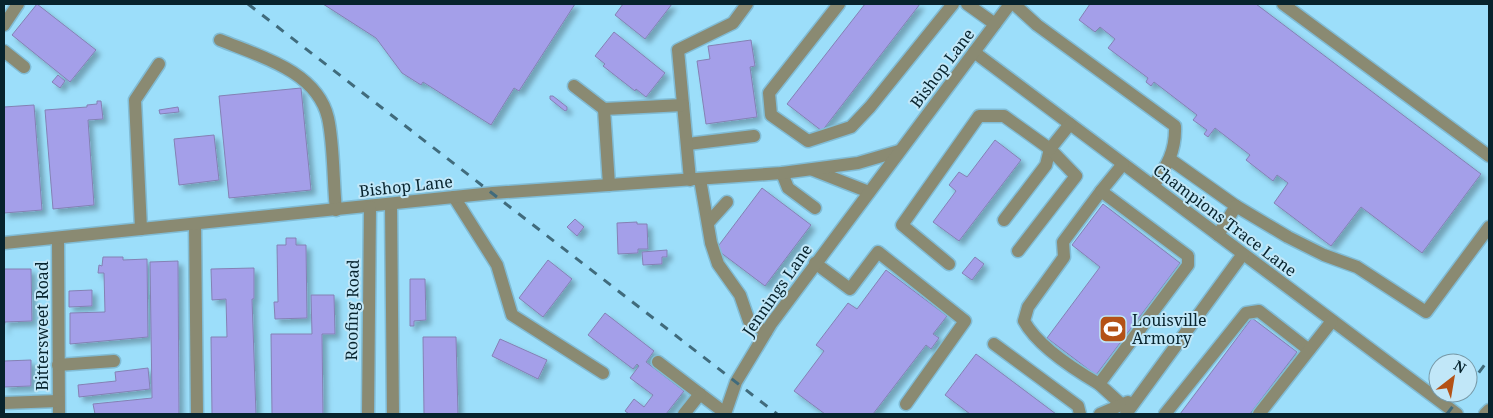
<svg xmlns="http://www.w3.org/2000/svg" width="1493" height="418" font-family="'Noto Serif',serif">
  <style>
    .building { fill: #a49fe9; stroke: #8481b4; filter: url(#shadow) }
    .lines { fill: none; stroke-linecap: round; stroke-linejoin: round }
    .minor-casing { stroke: #81bcd5; stroke-width: 15 }
    .minor { stroke: #8a8a72; stroke-width: 12 }
    .rail { stroke: #406b7c; stroke-width: 3; stroke-dasharray: 9 9; stroke-linecap: butt }
    .labels { text-anchor: middle; stroke-width: 4; stroke-linejoin: round; paint-order: stroke }
    .street-label { font-size: 16px; fill: #07232d; stroke: #c1e7f8 }
    .poi-label { font-size: 16px; fill: #07232d; stroke: #c1e7f8; text-anchor: start }
  </style>
  <defs>
    <filter id="shadow"><feDropShadow dx="4.5" dy="4.5" stdDeviation="2.5" flood-color="#0004"/></filter>
  </defs>
  <rect width="100%" height="100%" fill="#9cdefa"/>
  <g class="building">
    <path d="M37 4 96 50 70 82 12 35Z"/>
    <path d="M323 4H575L519 91 514 88 491 125 423 82 421 85 402 73 376 38Z"/>
    <path d="M623 4H672L645 39 615 15Z"/>
    <path d="M865 4H920L822 131 787 104Z"/>
    <path d="M1090 4H1256L1481 174 1422 253 1361 207 1331 246 1274 203 1288 183 1277 175 1273 181 1246 160 1250 155 1215 128 1208 137 1204 134 1207 130 1193 120 1197 115 1154 82 1151 86 1146 82 1148 78 1108 48 1115 39 1100 27 1095 32 1079 20Z"/>
    <path d="M614 32 665 73 646 97 636 89 635 91 603 66 605 64 595 56Z"/>
    <path d="M751 40 755 66 750 67 757 117 706 124 697 61 710 59 708 46Z"/>
    <path d="M58 75 65 81 60 88 52 82Z"/>
    <path d="M301 88 311 190 229 198 219 96Z"/>
    <path d="M550 96H553L567 107V110L565 111 550 99Z"/>
    <path d="M97 101H101L103 119 88 120 94 205 53 209 45 110 87 107V105L97 104Z"/>
    <path d="M34 105 42 210 4 213V107Z"/>
    <path d="M178 107 179 112 160 114 159 110Z"/>
    <path d="M214 135 219 180 179 185 174 139Z"/>
    <path d="M995 140 1021 160 959 241 933 222 956 191 949 185 959 172 967 177Z"/>
    <path d="M762 188 811 225 765 286 716 249Z"/>
    <path d="M1103 204 1180 263 1096 375 1047 338 1100 267 1072 245Z"/>
    <path d="M575 219 584 227 577 236 567 227Z"/>
    <path d="M637 222V224H647L648 249H638V253L618 254 617 223Z"/>
    <path d="M286 238H296V245H306L307 318 275 319 274 302H278L277 245H286Z"/>
    <path d="M667 250V257H662V264L643 265 642 252Z"/>
    <path d="M103 257H123V260L147 259 148 337 70 344V313L105 312 104 273H98L99 265 102 266Z"/>
    <path d="M975 257 984 264 972 280 962 273Z"/>
    <path d="M548 260 572 279 543 317 519 298Z"/>
    <path d="M178 261 179 414H95L93 404 152 398 150 262Z"/>
    <path d="M254 268V299H252L256 414H212L211 337H227L226 299 212 300 211 269Z"/>
    <path d="M4 269H31L32 321 5 322 4 330Z"/>
    <path d="M886 270 947 316 933 334 939 338 931 349 926 345 873 414H825L794 391 824 351 816 345 848 303 857 309Z"/>
    <path d="M410 279H425L426 320 414 321V326H410Z"/>
    <path d="M92 290V306L69 307V291Z"/>
    <path d="M311 295H334L335 334H322L323 414H272L271 334H312Z"/>
    <path d="M605 313 654 351 646 362 684 391 666 414H629L625 411 634 399 644 407 653 395 630 378 639 366 637 364 633 369 588 335Z"/>
    <path d="M1252 318 1297 352 1250 414H1180Z"/>
    <path d="M423 337H456L458 414H424Z"/>
    <path d="M500 339 547 360 538 379 492 356Z"/>
    <path d="M976 354 1056 414H970L945 395Z"/>
    <path d="M31 360V386L4 387V361Z"/>
    <path d="M148 368 150 389 79 397 78 385 116 381 115 372Z"/>
  </g>
  <g class="lines">
    <defs>
      <g id="minor">
        <path d="M839 4 769 93 771 115 808 141 851 127 870 107 953 4"/>
        <path d="M967 4 995 24"/>
        <path d="M1014 4 1037 25 1175 126C1176 151 1167 166 1153 186"/>
        <path d="M1283 4 1489 156"/>
        <path d="M4 25 18 4"/>
        <path d="M220 40C259 56 317 71 328 118 334 145 333 182 336 210"/>
        <path d="M4 51 24 67"/>
        <path d="M974 52 1457 414"/>
        <path d="M574 86 604 109"/>
        <path d="M688 144 754 136"/>
        <path d="M1171 160 1236 206 1218 235"/>
        <path d="M813 170 869 192"/>
        <path d="M782 173 788 188 815 208"/>
        <path d="M700 179 711 243 718 264 740 295 749 321 766 332"/>
        <path d="M690 180 678 50 733 23 747 4"/>
        <path d="M609 185 604 109 683 105"/>
        <path d="M454 197 497 265 512 315 603 373"/>
        <path d="M391 204 393 414"/>
        <path d="M1236 206 1288 237 1324 255 1357 267 1426 312 1489 227"/>
        <path d="M1004 220 1046 165 1050 149"/>
        <path d="M708 223 727 202"/>
        <path d="M195 224 197 414"/>
        <path d="M141 229 135 100 159 64"/>
        <path d="M58 238 59 414"/>
        <path d="M4 243 493 193 782 173 858 163 899 151"/>
        <path d="M1018 251 1076 176 1050 149"/>
        <path d="M815 263 850 289 878 252 965 321 906 404"/>
        <path d="M949 264 902 225 979 116H1004L1050 149 1070 124"/>
        <path d="M994 344 1078 406 1080 414"/>
        <path d="M658 362 725 413"/>
        <path d="M58 365 114 361"/>
        <path d="M1099 384C1075 370 1037 345 1024 321L1028 307 1064 257 1063 242 1101 191"/>
        <path d="M4 403 58 401"/>
        <path d="M1122 405 1099 384 1188 265V256L1101 191 1123 164"/>
        <path d="M368 414 370 207"/>
        <path d="M684 414 700 394"/>
        <path d="M725 414 736 382 771 324 1010 4"/>
        <path d="M1100 414 1128 402"/>
        <path d="M1126 414 1243 254"/>
        <path d="M1165 414 1246 313 1259 311 1309 350"/>
        <path d="M1259 414 1332 321"/>
        <path d="M1485 414 1489 410"/>
      </g>
    </defs>
    <use href="#minor" class="minor-casing"/>
    <use href="#minor" class="minor"/>
    <g class="rail">
      <path d="M248 4 777 414"/>
      <path d="M1468 387 1489 359"/>
      <path d="M1447 414 1463 393"/>
    </g>
  </g>
  <defs>
    <symbol id="stadium-square" viewBox="-11 -11 22 22"><rect x="-9" y="-9" width="18" height="18" rx="4" fill="#b45216" stroke="#c1e7f8"/><path d="M0-5a6.5 5 0 1 0 0 10a6.5 5 0 1 0 0-10ZM-3.5-1.8h7v3.6h-7Z" fill="#fff"/></symbol>
  </defs>
  <g fill-rule="evenodd">
    <use href="#stadium-square" x="1097" y="313" width="32" height="32"/>
  </g>
  <g class="labels">
    <g class="street-label">
      <text transform="translate(942 68) rotate(-53)" y="6">Bishop Lane</text>
      <text transform="translate(406 186) rotate(-6)" y="6">Bishop Lane</text>
      <text transform="translate(1225 220) rotate(37)" y="6">Champions Trace Lane</text>
      <text transform="translate(777 290) rotate(-55)" y="6">Jennings Lane</text>
      <text transform="translate(352 310) rotate(-89)" y="6">Roofing Road</text>
      <text transform="translate(42 326) rotate(-90)" y="6">Bittersweet Road</text>
    </g>
    <g class="poi-label">
      <text x="1132" y="326">Louisville<tspan x="1132" dy="18">Armory</tspan></text>
    </g>
  </g>
  <rect width="1493" height="418" fill="none" stroke="#07232d" stroke-width="10"/>
  <g transform="translate(1453 378) rotate(31)"><circle r="24" fill="#c1e7f8" stroke="#7799a7"/>
  <path d="M0-4L9 19L0 12L-9 19Z" fill="#b45216"/>
  <text y="-8" font-size="14" font-weight="bold" text-anchor="middle" fill="#07232d">N</text>
  </g>
</svg>
